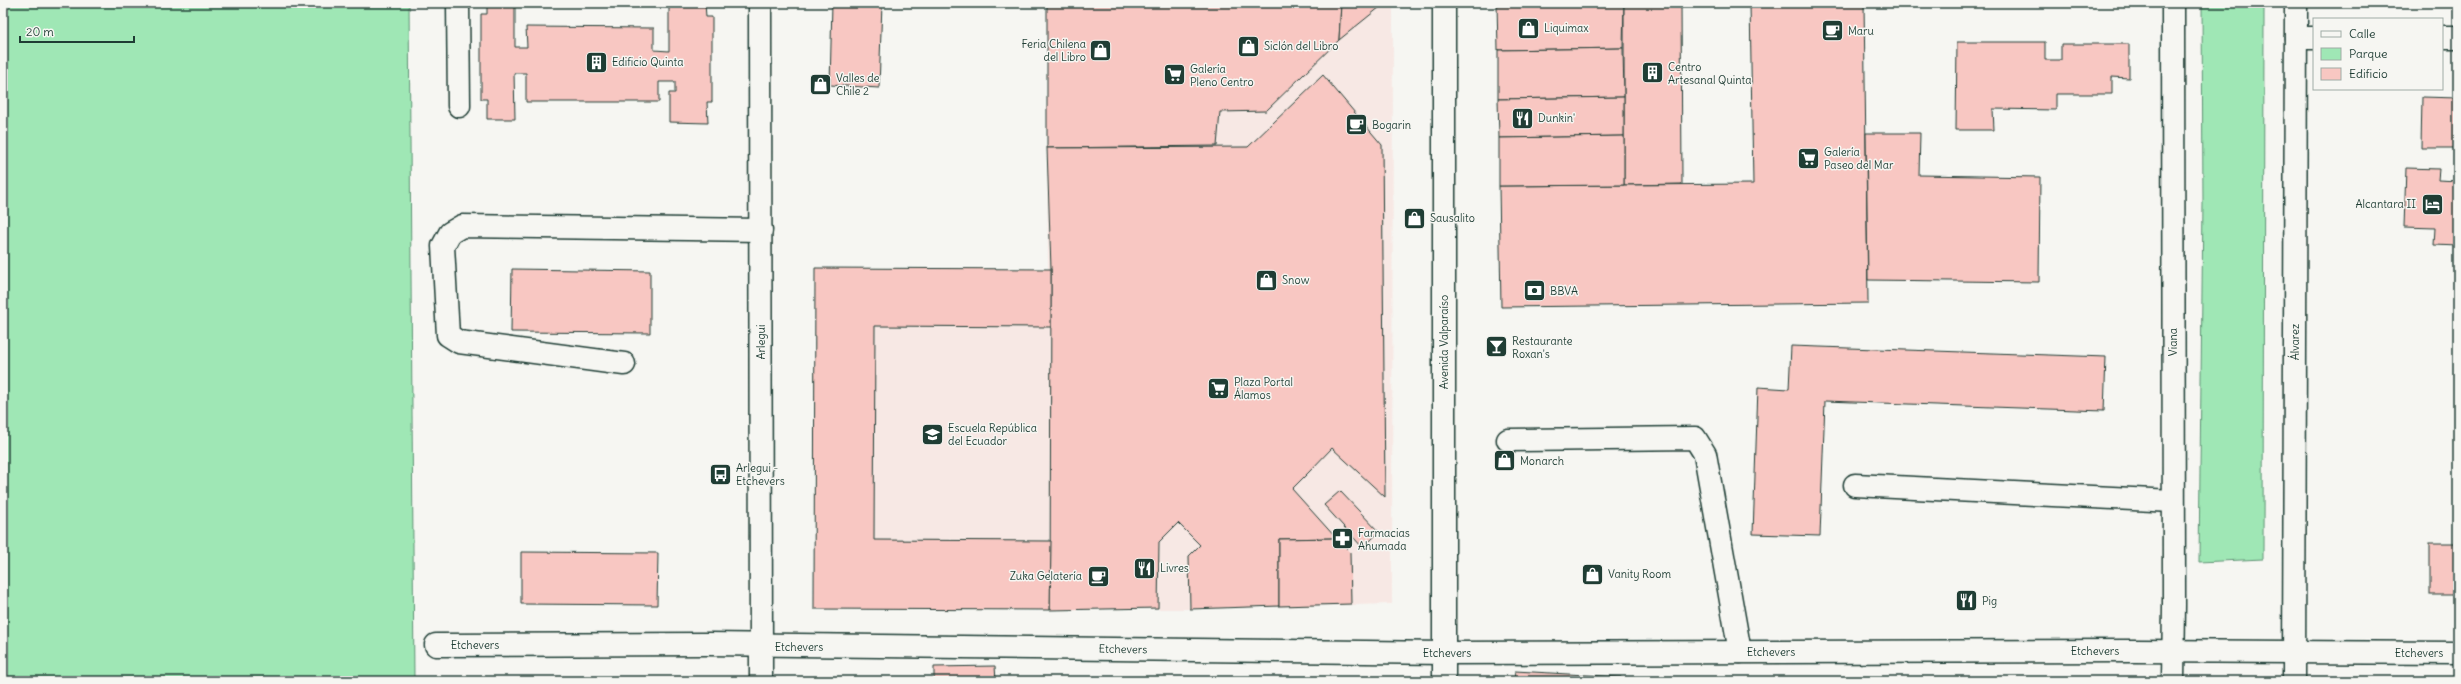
<svg xmlns="http://www.w3.org/2000/svg" width="2461" height="684" font-family="Delius,sans-serif">
  <style>
    .built { fill: #f7e8e4 }
    .green { fill: #9fe7b5; stroke: #5f9274 }
    .building { fill: #f8c7c2; stroke: #1f3d34 }
    .lines { fill: none; stroke-linecap: round; stroke-linejoin: round }
    .minor-casing { stroke: #1f3d34; stroke-width: 25 }
    .major-casing { stroke: #1f3d34; stroke-width: 25 }
    .minor { stroke: #f6f6f2; stroke-width: 22 }
    .major { stroke: #f6f6f2; stroke-width: 22 }
    .labels { text-anchor: middle; stroke-width: 3; stroke-linejoin: round; paint-order: stroke }
    .poi-label { font-size: 11px; fill: #1f3d34; stroke: #f6f6f2; text-anchor: start }
    .street-label { font-size: 11px; fill: #1f3d34; stroke: #f6f6f2 }
  </style>
  <rect width="100%" height="100%" fill="#f6f6f2"/>
  <filter id="ink" filterUnits="userSpaceOnUse"><feTurbulence type="fractalNoise" baseFrequency=".025" numOctaves="2"/><feDisplacementMap in="SourceGraphic" scale="8" xChannelSelector="R" yChannelSelector="G"/><feConvolveMatrix kernelMatrix="1 2 1 2 8 2 1 2 1" color-interpolation-filters="sRGB"/></filter>
  <g filter="url(#ink)">
    <path class="built" d="M1341 3H1393L1392 604 1190 609H814L815 268 1048 269 1047 148 1217 146 1220 112 1266 111 1339 40Z"/>
    <g class="green">
      <path d="M3 3H409L414 681H3Z"/>
      <path d="M2202 3H2264L2263 559 2199 562 2203 203Z"/>
    </g>
    <g class="building">
      <path d="M487 3H515V47H527L526 27 654 28V50L669 51V4L664 3H705L706 17H712V102H707L708 123 669 122V93H675V82H659V102H526V73H514L515 119H487V99H481V14H487Z"/>
      <path d="M832 3H882L879 88 830 85Z"/>
      <path d="M1047 3H1341L1339 40 1266 111 1220 112 1217 146 1047 148Z"/>
      <path d="M1341 3H1385L1339 40Z"/>
      <path d="M1624 3 1623 48 1498 50 1497 4Z"/>
      <path d="M1624 3H1681L1682 184 1624 185Z"/>
      <path d="M1750 3H1864L1868 303 1501 307 1499 186 1753 184Z"/>
      <path d="M1957 42H2045V60H2061V44H2129V78L2112 77V94H2056V110L1993 109 1994 130H1956Z"/>
      <path d="M1623 48 1624 97 1498 99V50Z"/>
      <path d="M1323 75 1382 145 1385 497 1332 448 1309 472 1292 489 1336 538 1279 539V606L1190 609 1189 556 1200 545 1178 523 1159 542 1158 608 1050 610 1051 269 1047 148 1248 147Z"/>
      <path d="M1624 97V136L1499 138 1498 99Z"/>
      <path d="M2422 97 2458 98V148H2421Z"/>
      <path d="M1866 133H1920L1919 175 2040 177 2039 282 1868 280Z"/>
      <path d="M1624 136V185L1499 186V138Z"/>
      <path d="M2406 168 2439 169 2438 180 2458 181V246L2434 245 2435 228 2404 227Z"/>
      <path d="M815 268 1051 269V327L875 326 874 540 1051 541 1050 610 814 609Z"/>
      <path d="M512 269 650 271V333L511 332Z"/>
      <path d="M1791 346 2106 357 2104 411 1825 401 1820 536 1753 534 1758 387 1789 389Z"/>
      <path d="M1340 491 1379 532 1363 548 1324 505Z"/>
      <path d="M1336 538 1350 552 1351 604 1279 606V539Z"/>
      <rect x="2430" y="543" width="28" height="52"/>
      <path d="M521 552 658 553 657 605 521 604Z"/>
      <path d="M995 666 996 681H934V667Z"/>
      <path d="M1515 671 1621 677 1624 681H1514Z"/>
    </g>
    <g class="lines">
      <defs>
        <g id="minor">
          <path d="M458 3 459 106"/>
          <path d="M2442 37H2458"/>
          <path d="M2296 38H2314"/>
          <path d="M624 364 459 342 448 335 443 246 450 233 462 226 761 230"/>
          <path d="M1508 440 1695 438 1705 454 1740 652"/>
          <path d="M1855 485 2173 501"/>
          <path d="M436 645 709 644 1444 653 2134 651 2458 653"/>
          <path d="M1444 681V3"/>
        </g>
        <g id="major">
          <path d="M760 3 761 681"/>
          <path d="M2173 681 2174 605 2173 3"/>
          <path d="M2294 681 2296 3"/>
        </g>
      </defs>
      <use href="#minor" class="minor-casing"/>
      <use href="#major" class="major-casing"/>
      <use href="#minor" class="minor"/>
      <use href="#major" class="major"/>
    </g>
  </g>
  <defs>
    <symbol id="shop-square" viewBox="-11 -11 22 22"><rect x="-9" y="-9" width="18" height="18" rx="4" fill="#1f3d34" stroke="#f6f6f2"/><path d="M-5-2.5h2.3a2.7 3.5 0 0 1 5.4 0H5L5.5 6h-11ZM-1.5-2.5h3a1.5 2.3 0 0 0-3 0Z" fill="#fff"/></symbol>
    <symbol id="cafe-square" viewBox="-11 -11 22 22"><rect x="-9" y="-9" width="18" height="18" rx="4" fill="#1f3d34" stroke="#f6f6f2"/><path d="M-5.5-4.5H6V0H3Q3 3.5 0 3.5H-2.5Q-5.5 3.5-5.5 0ZM3-3.2v2h1.7v-2ZM-6 4.5H4V6H-6Z" fill="#fff"/></symbol>
    <symbol id="building-square" viewBox="-11 -11 22 22"><rect x="-9" y="-9" width="18" height="18" rx="4" fill="#1f3d34" stroke="#f6f6f2"/><path d="M-4-6H4V6H1V3H-1V6H-4ZM-2.5-4.3h1.7v1.8h-1.7ZM.8-4.3h1.7v1.8H.8ZM-2.5-1h1.7V.8h-1.7ZM.8-1h1.7V.8H.8Z" fill="#fff"/></symbol>
    <symbol id="supermarket-square" viewBox="-11 -11 22 22"><rect x="-9" y="-9" width="18" height="18" rx="4" fill="#1f3d34" stroke="#f6f6f2"/><path d="M-6-5.5h2.5l.6 2H6L4.5 2H-2.5L-4.4-4H-6ZM-1.5 3.2a1.3 1.3 0 1 0 .1 0ZM3 3.2a1.3 1.3 0 1 0 .1 0Z" fill="#fff"/></symbol>
    <symbol id="restaurant-square" viewBox="-11 -11 22 22"><rect x="-9" y="-9" width="18" height="18" rx="4" fill="#1f3d34" stroke="#f6f6f2"/><path d="M-5-6h1v4h1v-4h1v4h1v-4h1v5L-1.5 .5V6h-2V.5L-5-1ZM5-6V6H3V1.5H1.5Q1.5-4 5-6Z" fill="#fff"/></symbol>
    <symbol id="hotel-square" viewBox="-11 -11 22 22"><rect x="-9" y="-9" width="18" height="18" rx="4" fill="#1f3d34" stroke="#f6f6f2"/><path d="M-6-4.5h1.5V1H6V5H4.5V3h-9V5H-6ZM-4 0a1.8 1.8 0 1 1 3.6 0ZM.5 0V-2.5h3Q6-2.5 6 0Z" fill="#fff"/></symbol>
    <symbol id="bank-square" viewBox="-11 -11 22 22"><rect x="-9" y="-9" width="18" height="18" rx="4" fill="#1f3d34" stroke="#f6f6f2"/><path d="M-6-4H6V4H-6ZM0-2.3a2.3 2.3 0 1 0 0 4.6a2.3 2.3 0 1 0 0-4.6Z" fill="#fff"/></symbol>
    <symbol id="bar-square" viewBox="-11 -11 22 22"><rect x="-9" y="-9" width="18" height="18" rx="4" fill="#1f3d34" stroke="#f6f6f2"/><path d="M-6-5H6L.8 .8V4.5H3.5V6h-7V4.5H-.8V.8Z" fill="#fff"/></symbol>
    <symbol id="school-square" viewBox="-11 -11 22 22"><rect x="-9" y="-9" width="18" height="18" rx="4" fill="#1f3d34" stroke="#f6f6f2"/><path d="M0-5L7-2L0 1L-7-2ZM-4 1L0 2.5L4 1V4Q0 6-4 4Z" fill="#fff"/></symbol>
    <symbol id="bus-square" viewBox="-11 -11 22 22"><rect x="-9" y="-9" width="18" height="18" rx="4" fill="#1f3d34" stroke="#f6f6f2"/><path d="M-5-6H5V4H4V6H2V4H-2V6H-4V4H-5ZM-3.5-4V0h7V-4ZM-3.5 1.2v1.5H-2V1.2ZM2 1.2v1.5H3.5V1.2Z" fill="#fff"/></symbol>
    <symbol id="pharmacy-square" viewBox="-11 -11 22 22"><rect x="-9" y="-9" width="18" height="18" rx="4" fill="#1f3d34" stroke="#f6f6f2"/><path d="M-2-6h4v4h4v4h-4v4h-4v-4h-4v-4h4Z" fill="#fff"/></symbol>
  </defs>
  <g fill-rule="evenodd">
    <use href="#shop-square" x="1516" y="16" width="25" height="25"/>
    <use href="#cafe-square" x="1820" y="18" width="25" height="25"/>
    <use href="#shop-square" x="1236" y="34" width="25" height="25"/>
    <use href="#shop-square" x="1088" y="38" width="25" height="25"/>
    <use href="#building-square" x="584" y="50" width="25" height="25"/>
    <use href="#building-square" x="1640" y="60" width="25" height="25"/>
    <use href="#supermarket-square" x="1162" y="62" width="25" height="25"/>
    <use href="#shop-square" x="808" y="72" width="25" height="25"/>
    <use href="#restaurant-square" x="1510" y="106" width="25" height="25"/>
    <use href="#cafe-square" x="1344" y="112" width="25" height="25"/>
    <use href="#supermarket-square" x="1796" y="146" width="25" height="25"/>
    <use href="#hotel-square" x="2420" y="192" width="25" height="25"/>
    <use href="#shop-square" x="1402" y="206" width="25" height="25"/>
    <use href="#shop-square" x="1254" y="268" width="25" height="25"/>
    <use href="#bank-square" x="1522" y="278" width="25" height="25"/>
    <use href="#bar-square" x="1484" y="334" width="25" height="25"/>
    <use href="#supermarket-square" x="1206" y="376" width="25" height="25"/>
    <use href="#school-square" x="920" y="422" width="25" height="25"/>
    <use href="#shop-square" x="1492" y="448" width="25" height="25"/>
    <use href="#bus-square" x="708" y="462" width="25" height="25"/>
    <use href="#pharmacy-square" x="1330" y="526" width="25" height="25"/>
    <use href="#restaurant-square" x="1132" y="556" width="25" height="25"/>
    <use href="#shop-square" x="1580" y="562" width="25" height="25"/>
    <use href="#cafe-square" x="1086" y="564" width="25" height="25"/>
    <use href="#restaurant-square" x="1954" y="588" width="25" height="25"/>
  </g>
  <g class="labels">
    <g class="poi-label">
      <text x="1544" y="32">Liquimax</text>
      <text x="1848" y="35">Maru</text>
      <text x="1086" y="48" text-anchor="end">Feria Chilena<tspan x="1086" dy="13">del Libro</tspan></text>
      <text x="1264" y="50">Siclón del Libro</text>
      <text x="612" y="66">Edificio Quinta</text>
      <text x="1668" y="71">Centro<tspan x="1668" dy="13">Artesanal Quinta</tspan></text>
      <text x="1190" y="73">Galería<tspan x="1190" dy="13">Pleno Centro</tspan></text>
      <text x="836" y="82">Valles de<tspan x="836" dy="13">Chile 2</tspan></text>
      <text x="1538" y="122">Dunkin'</text>
      <text x="1372" y="129">Bogarin</text>
      <text x="1824" y="156">Galería<tspan x="1824" dy="13">Paseo del Mar</tspan></text>
      <text x="2416" y="208" text-anchor="end">Alcantara II</text>
      <text x="1430" y="222">Sausalito</text>
      <text x="1282" y="284">Snow</text>
      <text x="1550" y="295">BBVA</text>
      <text x="1512" y="345">Restaurante<tspan x="1512" dy="13">Roxan's</tspan></text>
      <text x="1234" y="386">Plaza Portal<tspan x="1234" dy="13">Álamos</tspan></text>
      <text x="948" y="432">Escuela República<tspan x="948" dy="13">del Ecuador</tspan></text>
      <text x="1520" y="465">Monarch</text>
      <text x="736" y="472">Arlegui -<tspan x="736" dy="13">Etchevers</tspan></text>
      <text x="1358" y="537">Farmacias<tspan x="1358" dy="13">Ahumada</tspan></text>
      <text x="1160" y="572">Livres</text>
      <text x="1608" y="578">Vanity Room</text>
      <text x="1082" y="580" text-anchor="end">Zuka Gelatería</text>
      <text x="1982" y="605">Pig</text>
    </g>
    <g class="street-label">
      <text transform="translate(761 342) rotate(-90)" y="4">Arlegui</text>
      <text transform="translate(1444 342) rotate(-90)" y="4">Avenida Valparaíso</text>
      <text transform="translate(2173 342) rotate(-90)" y="4">Viana</text>
      <text transform="translate(2295 342) rotate(-90)" y="4">Álvarez</text>
      <text x="475" y="649">Etchevers</text>
      <text x="799" y="651">Etchevers</text>
      <text transform="translate(1123 649) rotate(1)" y="4">Etchevers</text>
      <text x="2095" y="655">Etchevers</text>
      <text x="1771" y="656">Etchevers</text>
      <text x="1447" y="657">Etchevers</text>
      <text x="2419" y="657">Etchevers</text>
    </g>
  </g>
  <rect width="2461" height="684" fill="none" stroke="#f6f6f2" stroke-width="16"/>
  <rect x="8" y="8" width="2445" height="668" fill="none" stroke="#1f3d34" stroke-width="1.5" filter="url(#ink)"/>
  <rect x="2313" y="18" width="130" height="72" fill="#f6f6f2" stroke="#a0aca6"/>
  <rect x="2321" y="31" width="20" height="6" fill="#f6f6f2" stroke="#a0aca6"/>
  <text x="2349" y="38" font-size="12" fill="#1f3d34">Calle</text>
  <rect x="2321" y="48" width="20" height="12" fill="#9fe7b5" stroke="#a0aca6"/>
  <text x="2349" y="58" font-size="12" fill="#1f3d34">Parque</text>
  <rect x="2321" y="68" width="20" height="12" fill="#f8c7c2" stroke="#a0aca6"/>
  <text x="2349" y="78" font-size="12" fill="#1f3d34">Edificio</text>
  <path d="M20 36v6h114v-6" fill="none" stroke="#1f3d34" stroke-width="2"/>
  <text x="26" y="36" font-size="12" fill="#1f3d34" stroke="#f6f6f2" stroke-width="3" paint-order="stroke">20 m</text>
</svg>
